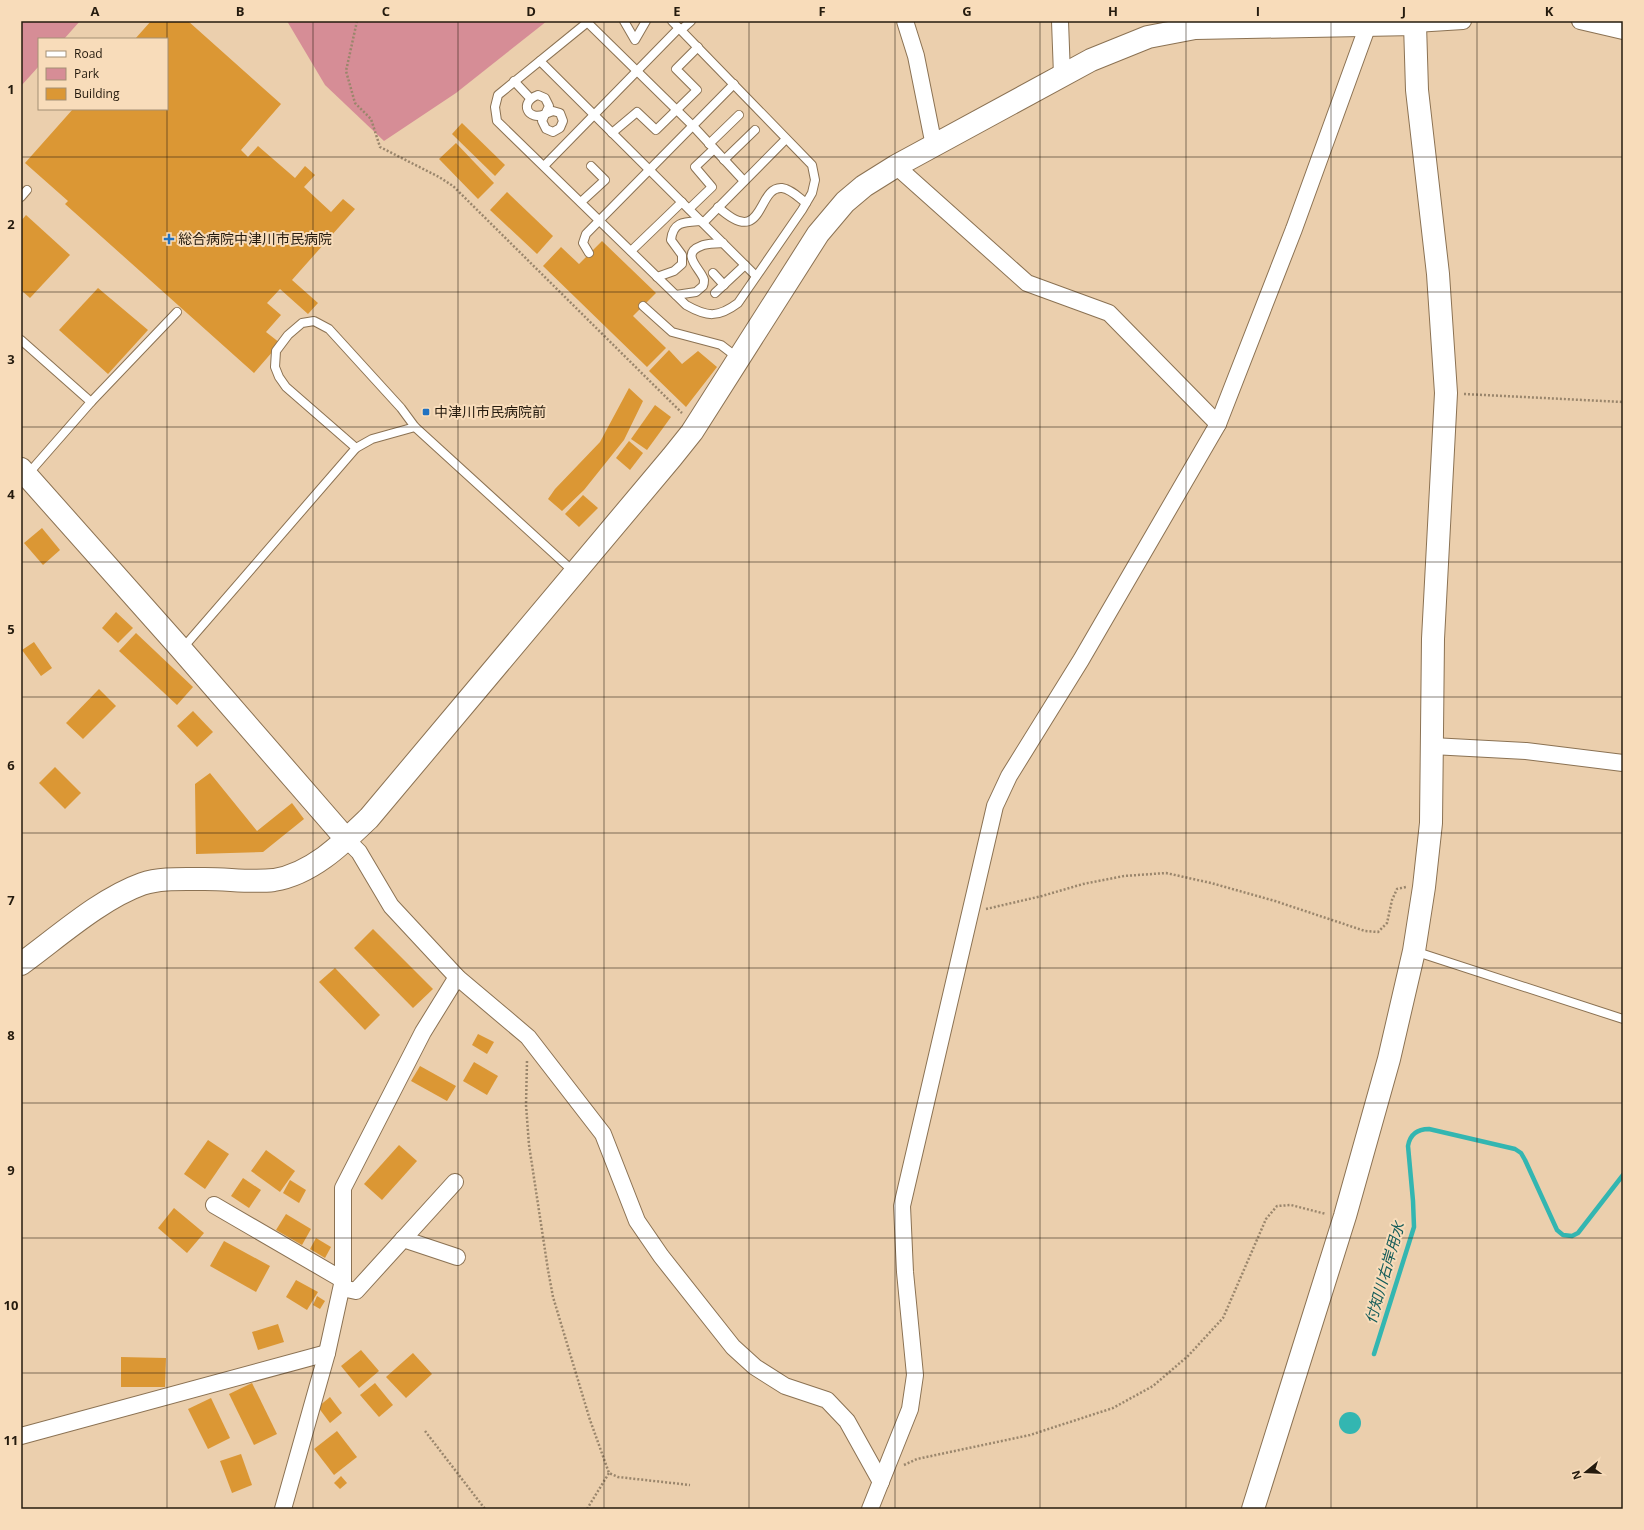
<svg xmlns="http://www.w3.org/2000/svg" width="1644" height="1530" font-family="'Open Sans','Noto Sans JP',sans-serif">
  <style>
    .green { fill: #d68d96 }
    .water { fill: #33b6b1 }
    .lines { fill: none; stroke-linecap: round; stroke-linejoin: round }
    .stream { stroke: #33b6b1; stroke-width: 4.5 }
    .building { fill: #db9734 }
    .lane-casing { stroke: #8b7253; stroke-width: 10 }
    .street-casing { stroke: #8b7253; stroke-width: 18 }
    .secondary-casing { stroke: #8b7253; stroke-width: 24 }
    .path { stroke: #9a866c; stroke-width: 2.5; stroke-dasharray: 2 2; stroke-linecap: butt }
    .lane { stroke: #fff; stroke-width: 8 }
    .street { stroke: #fff; stroke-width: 16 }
    .secondary { stroke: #fff; stroke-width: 22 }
    .grid { fill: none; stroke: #251b0e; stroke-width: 1; stroke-opacity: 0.55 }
    .poi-dot { fill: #2172c1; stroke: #f8dcba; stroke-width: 1.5 }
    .labels { text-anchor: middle; stroke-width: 4; stroke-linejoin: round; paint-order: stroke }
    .poi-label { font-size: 14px; fill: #251b0e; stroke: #f8dcba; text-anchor: start }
    .water-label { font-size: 15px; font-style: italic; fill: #155c59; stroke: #f8dcba }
    .neatline { fill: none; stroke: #251b0e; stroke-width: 1.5 }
    .grid-label { font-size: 13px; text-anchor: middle; font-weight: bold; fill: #251b0e }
  </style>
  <rect width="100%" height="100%" fill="#ebcfad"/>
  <g class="green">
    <path d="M21 21H80L64 39H39V66L21 86Z"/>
    <path d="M287 21H547L456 93 384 141 325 85Z"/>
  </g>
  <circle class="water" cx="1350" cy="1423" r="11"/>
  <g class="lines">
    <path class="stream" d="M1374 1354 1414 1227 1413 1201 1408 1146C1410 1134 1417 1129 1429 1129L1515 1149 1521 1153 1525 1160 1557 1230 1563 1235 1572 1236 1578 1233 1623 1175"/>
  </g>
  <g class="building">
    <path d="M151 21H188L281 104 241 150 248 157 258 146 295 178 305 166 315 175 304 187 331 212 343 199 355 209 292 280 318 303 308 314 280 289 267 303 281 315 266 332 280 343 254 373 65 204 68 201 25 163 73 109H167V39H135Z"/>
    <path d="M462 123 505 165 495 176 452 134Z"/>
    <path d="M456 143 494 183 478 199 439 159Z"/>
    <path d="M507 192 553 236 537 254 490 210Z"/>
    <path d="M26 215 70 255 30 298 21 290V221Z"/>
    <path d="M602 241 656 293 633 316 666 348 647 367 543 266 561 247 579 264Z"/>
    <path d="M98 288 148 330 108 374 59 330Z"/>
    <path d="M669 350 682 364 698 351 717 367 686 407 649 371Z"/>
    <path d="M629 388 643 401 624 440 584 490 562 511 548 499 555 489 600 442Z"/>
    <path d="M655 405 671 417 647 450 631 439Z"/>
    <path d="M629 441 643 453 630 470 616 458Z"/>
    <path d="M583 495 598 508 579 527 565 514Z"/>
    <path d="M42 528 60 550 43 565 24 543Z"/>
    <path d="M116 612 133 628 118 643 102 628Z"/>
    <path d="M136 633 193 687 177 705 119 651Z"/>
    <path d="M34 642 52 668 41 676 22 650Z"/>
    <path d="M99 689 116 706 83 739 66 723Z"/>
    <path d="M193 711 213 732 197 747 177 726Z"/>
    <path d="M55 767 81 793 65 809 39 783Z"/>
    <path d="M210 773 257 831 292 803 304 819 263 852 196 854 195 784Z"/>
    <path d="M373 929 433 989 413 1008 354 948Z"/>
    <path d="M335 968 380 1015 365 1030 319 982Z"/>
    <path d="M478 1034 494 1042 487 1054 472 1045Z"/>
    <path d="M474 1062 498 1076 487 1095 463 1081Z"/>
    <path d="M420 1066 456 1086 447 1101 411 1081Z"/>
    <path d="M208 1140 229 1154 205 1189 184 1174Z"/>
    <path d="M399 1145 417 1161 382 1200 364 1184Z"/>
    <path d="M266 1150 295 1171 280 1192 251 1171Z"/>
    <path d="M243 1178 261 1190 249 1208 231 1196Z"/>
    <path d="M290 1180 306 1190 299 1203 283 1193Z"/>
    <path d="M174 1208 204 1233 187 1253 158 1228Z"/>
    <path d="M286 1214 311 1229 302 1245 276 1230Z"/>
    <path d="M316 1238 331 1247 325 1258 310 1249Z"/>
    <path d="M224 1241 270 1266 256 1292 210 1266Z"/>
    <path d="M296 1280 318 1292 307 1310 286 1297Z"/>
    <path d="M317 1296 325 1301 320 1309 313 1305Z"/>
    <path d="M278 1324 284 1342 258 1350 252 1332Z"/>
    <path d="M361 1350 379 1371 359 1388 341 1366Z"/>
    <path d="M413 1353 432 1374 406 1398 386 1377Z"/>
    <path d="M121 1357 166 1358 165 1387H121Z"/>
    <path d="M252 1383 277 1434 254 1445 229 1394Z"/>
    <path d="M375 1383 393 1405 379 1417 360 1395Z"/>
    <path d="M330 1397 342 1413 330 1423 318 1407Z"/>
    <path d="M211 1398 230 1438 208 1449 188 1409Z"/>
    <path d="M337 1431 357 1457 334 1475 314 1449Z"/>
    <path d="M241 1454 252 1485 232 1493 220 1461Z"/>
    <path d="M341 1476 347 1483 340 1489 334 1483Z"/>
  </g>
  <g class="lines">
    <defs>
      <g id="lane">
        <path d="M589 21 498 95 495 107 497 121 686 305C707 317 718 318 738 303L802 210 812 193 815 180 812 165 672 21"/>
        <path d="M624 21 635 40 646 21"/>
        <path d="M587 22 693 126 744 181"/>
        <path d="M681 30 691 21"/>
        <path d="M540 61 756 276"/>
        <path d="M514 81 530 98"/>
        <path d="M545 114 553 111 560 113 563 121 560 128 553 132 546 129 542 121 549 106 545 98 538 95C518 102 528 122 545 114"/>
        <path d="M612 133 637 112 656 130 697 90 676 69 698 47"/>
        <path d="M709 144 739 115"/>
        <path d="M724 160 755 130"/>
        <path d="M544 166 679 28"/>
        <path d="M21 197 27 190"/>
        <path d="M581 202 605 180 591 166"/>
        <path d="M718 207C765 250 756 186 782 188 791 189 799 198 806 203"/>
        <path d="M689 209 712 187 695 167 714 149"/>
        <path d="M703 223 786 139"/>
        <path d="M631 251 682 202"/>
        <path d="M589 253 583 243 586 234 734 84"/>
        <path d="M713 273 724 285"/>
        <path d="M657 277 674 271 682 264V255L671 240C673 221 685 222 701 221"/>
        <path d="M715 293 745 265"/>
        <path d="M676 295 696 292 703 286C704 284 704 282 704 280 702 270 679 254 701 246 707 243 716 244 723 243"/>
        <path d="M643 306 672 332 721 345 738 358"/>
        <path d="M21 340 91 402"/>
        <path d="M356 448 286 387 279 377 275 367 276 351 288 335 302 323 314 321 329 329 401 408 415 427 574 572"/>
        <path d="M28 474 91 402 177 312"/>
        <path d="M182 649 356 448 372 439 415 427"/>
        <path d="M1414 951 1623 1019"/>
      </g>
      <g id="street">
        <path d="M905 21 916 56 934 146"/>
        <path d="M1060 21 1062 75"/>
        <path d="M1415 21V24L1463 21"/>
        <path d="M1580 21 1623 31"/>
        <path d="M896 166 1027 283 1109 313 1218 424"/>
        <path d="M1432 746 1526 751 1623 763"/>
        <path d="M347 840 359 852 391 906 457 977 528 1037 603 1134 637 1221 661 1256 733 1347 755 1367 785 1386 827 1400 847 1421 881 1482"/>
        <path d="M214 1205 343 1280"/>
        <path d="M403 1239 457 1257"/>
        <path d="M342 1288 356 1291 455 1182"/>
        <path d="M21 1436 327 1353"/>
        <path d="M283 1509 327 1353 343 1280V1188L423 1032 457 977"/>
        <path d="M870 1509 910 1409 915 1375 905 1272 902 1206 995 806 1009 776 1081 660 1218 424 1294 229 1368 25"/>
      </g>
      <g id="secondary">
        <path d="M21 469 181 649 347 840"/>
        <path d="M21 964C57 938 100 899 142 884 160 878 180 879 199 879 224 878 249 883 274 880 312 874 343 843 369 818L672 457 692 432 818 234 845 202 864 186 896 166 1091 60 1148 37 1195 28 1415 24 1417 90 1438 274 1446 393 1433 639 1431 823 1424 887 1414 951 1389 1059 1345 1216 1253 1509"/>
      </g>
    </defs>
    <use href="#lane" class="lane-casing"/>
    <use href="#street" class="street-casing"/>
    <use href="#secondary" class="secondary-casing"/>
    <g class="path">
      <path d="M357 21 346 71 355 103 371 119 380 147 439 177 453 186 682 413"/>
      <path d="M1464 394 1623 402"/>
      <path d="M986 909 1042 896 1083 884 1124 876 1166 873 1211 883 1275 901 1365 931 1378 932 1387 923 1392 900 1397 889 1406 887"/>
      <path d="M527 1061 526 1105 529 1145 548 1270 553 1297 590 1420 609 1473 618 1477 690 1485"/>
      <path d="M425 1431 485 1509"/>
      <path d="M904 1465 917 1459 1030 1435 1113 1408 1153 1386 1188 1356 1223 1318 1266 1219 1277 1206 1291 1205 1326 1214"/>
      <path d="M587 1509 609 1473"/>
    </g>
    <use href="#lane" class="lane"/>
    <use href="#street" class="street"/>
    <use href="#secondary" class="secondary"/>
  </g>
  <path class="grid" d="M167 21V1509M313 21V1509M458 21V1509M604 21V1509M749 21V1509M895 21V1509M1040 21V1509M1186 21V1509M1331 21V1509M1477 21V1509M21 157H1623M21 292H1623M21 427H1623M21 562H1623M21 697H1623M21 833H1623M21 968H1623M21 1103H1623M21 1238H1623M21 1373H1623"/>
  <g class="poi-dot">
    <path d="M167 233h4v4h4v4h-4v4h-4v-4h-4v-4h4z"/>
    <rect x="422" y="408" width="8" height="8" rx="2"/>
  </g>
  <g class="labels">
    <g class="poi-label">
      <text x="178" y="244">総合病院中津川市民病院</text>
      <text x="434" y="417">中津川市民病院前</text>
    </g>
    <g class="water-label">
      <text transform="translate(1385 1273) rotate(-74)" y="5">付知川右岸用水</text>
    </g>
  </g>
  <rect width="1644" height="1530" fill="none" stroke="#f8dcba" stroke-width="44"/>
  <rect x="38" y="38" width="130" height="72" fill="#f8dcba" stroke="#a48f75"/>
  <rect x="46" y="51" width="20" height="6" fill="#ffffff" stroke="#a48f75"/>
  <text x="74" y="58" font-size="12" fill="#251b0e">Road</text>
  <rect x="46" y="68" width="20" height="12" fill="#d68d96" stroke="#a48f75"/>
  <text x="74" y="78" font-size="12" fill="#251b0e">Park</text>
  <rect x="46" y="88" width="20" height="12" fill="#db9734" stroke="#a48f75"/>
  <text x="74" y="98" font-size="12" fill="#251b0e">Building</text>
  <g transform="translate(1586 1472) rotate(252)" stroke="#f8dcba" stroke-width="3" paint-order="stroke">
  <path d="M0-3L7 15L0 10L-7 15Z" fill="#251b0e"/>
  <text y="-6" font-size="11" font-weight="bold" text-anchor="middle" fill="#251b0e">N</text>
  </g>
  <rect x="22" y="22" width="1600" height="1486" class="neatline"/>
  <g class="grid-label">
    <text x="95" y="16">A</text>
    <text x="240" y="16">B</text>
    <text x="386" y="16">C</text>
    <text x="531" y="16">D</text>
    <text x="677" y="16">E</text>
    <text x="822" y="16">F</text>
    <text x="967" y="16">G</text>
    <text x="1113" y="16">H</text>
    <text x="1258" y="16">I</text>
    <text x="1404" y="16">J</text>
    <text x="1549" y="16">K</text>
    <text x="11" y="94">1</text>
    <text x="11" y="229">2</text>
    <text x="11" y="364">3</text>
    <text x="11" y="499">4</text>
    <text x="11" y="634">5</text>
    <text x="11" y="770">6</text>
    <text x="11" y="905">7</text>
    <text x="11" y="1040">8</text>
    <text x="11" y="1175">9</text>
    <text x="11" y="1310">10</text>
    <text x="11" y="1445">11</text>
  </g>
</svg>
